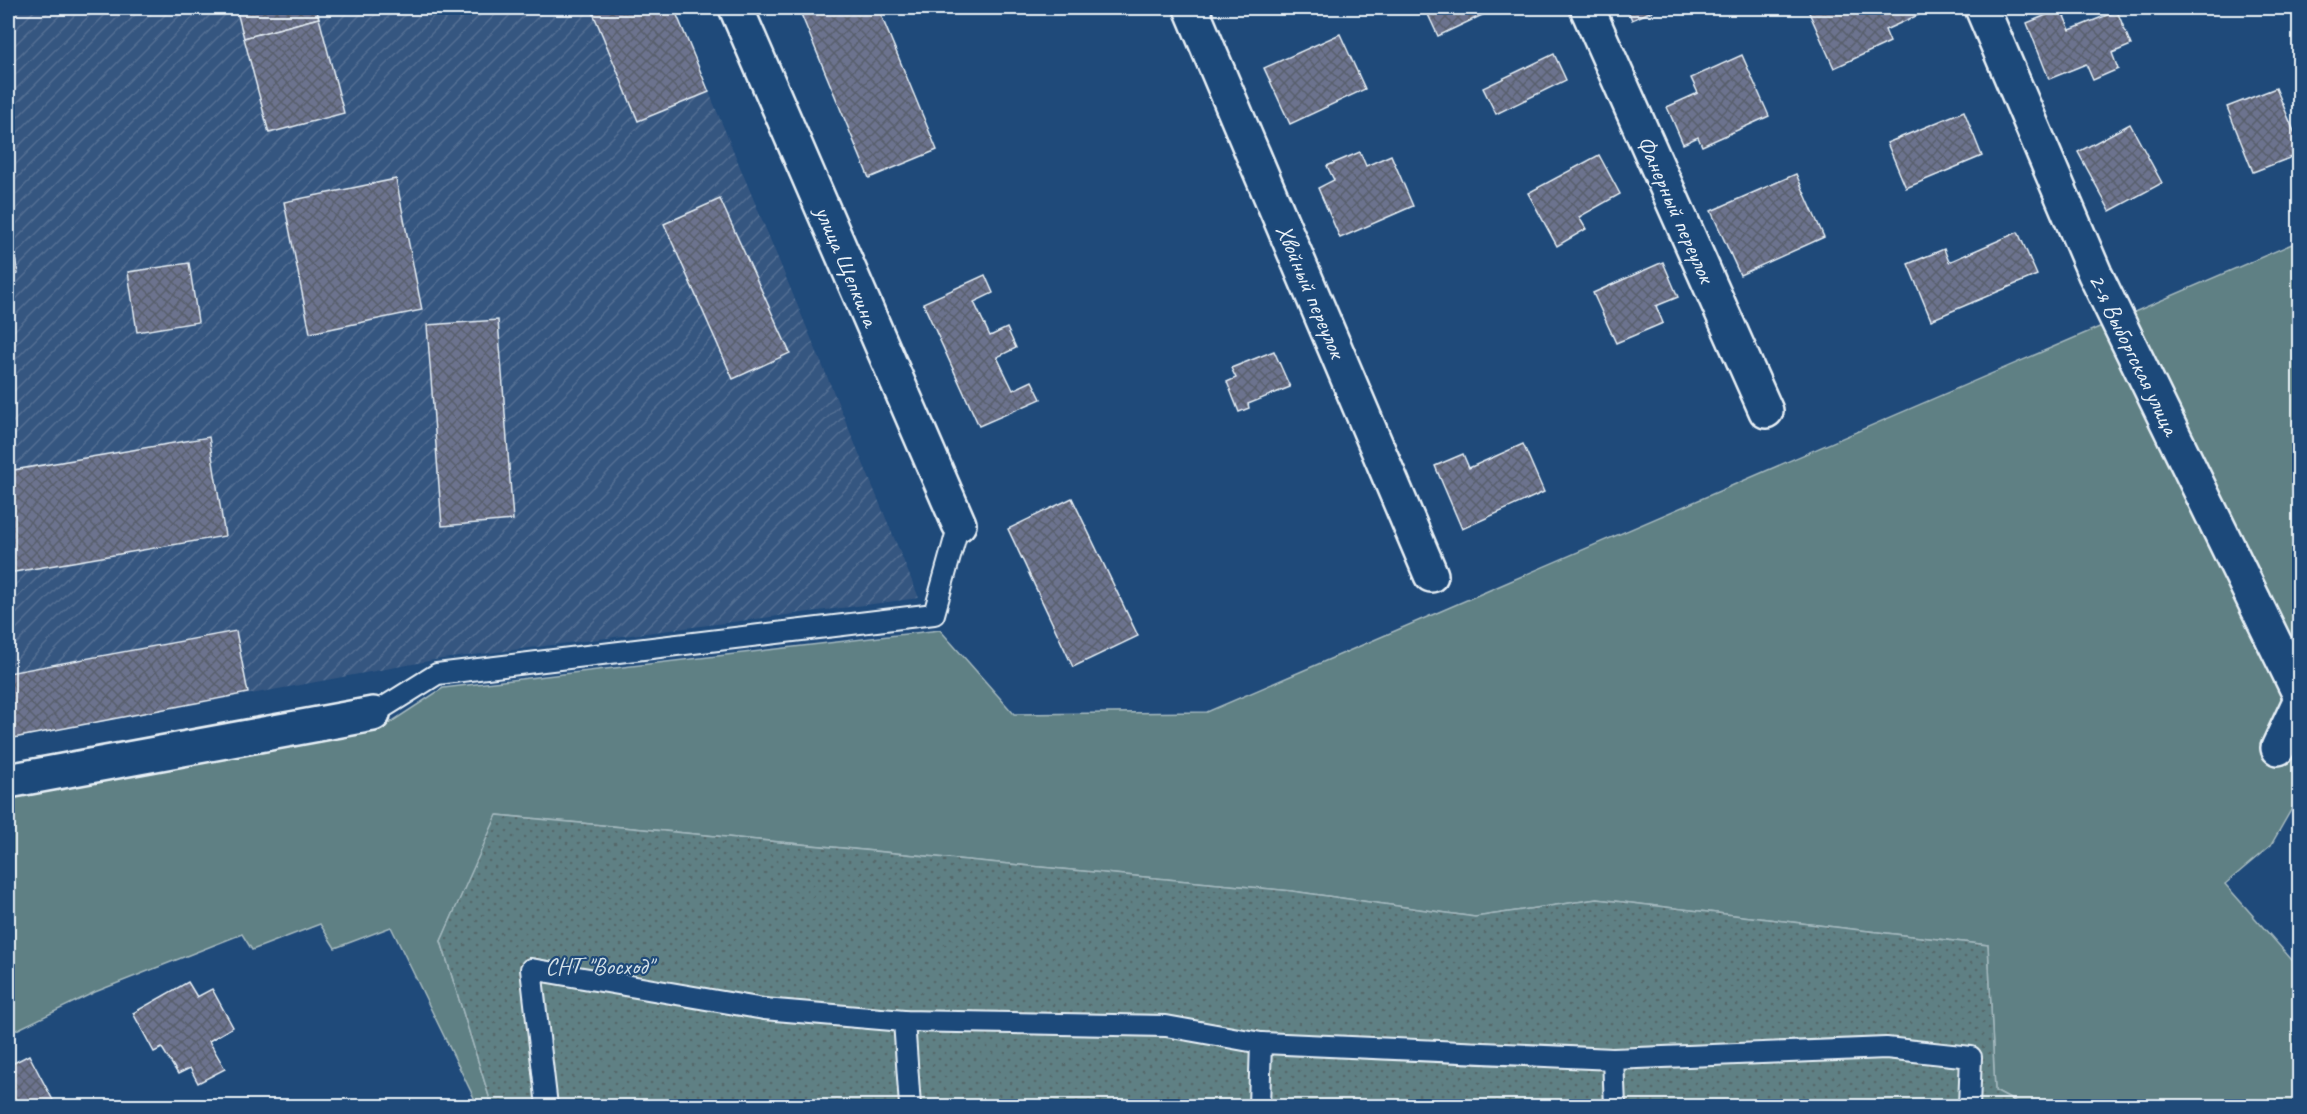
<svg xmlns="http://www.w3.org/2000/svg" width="2307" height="1114" font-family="Caveat,sans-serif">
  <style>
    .industrial { fill: url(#industrial-furrows) }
    .grass { fill: #5f8084; stroke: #a4b8be; stroke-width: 1.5 }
    .garden { fill: url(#garden-dots); stroke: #a4b8be; stroke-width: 1.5 }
    .building { fill: url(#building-cross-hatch); stroke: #e8f1f8; stroke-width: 1.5 }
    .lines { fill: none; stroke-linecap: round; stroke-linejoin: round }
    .service-casing { stroke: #e8f1f8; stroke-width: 24 }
    .minor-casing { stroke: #e8f1f8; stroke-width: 38 }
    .service { stroke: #1f4a7a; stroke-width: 20 }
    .minor { stroke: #1f4a7a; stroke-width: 33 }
    .labels { text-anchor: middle; stroke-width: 4.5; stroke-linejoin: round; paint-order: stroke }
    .street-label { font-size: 24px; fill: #e8f1f8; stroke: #1f4a7a }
    .park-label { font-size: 24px; fill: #d3e0e7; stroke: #1f4a7a }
  </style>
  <defs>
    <pattern id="industrial-furrows" width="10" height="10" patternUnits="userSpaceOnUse" patternTransform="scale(1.5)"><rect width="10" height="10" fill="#365680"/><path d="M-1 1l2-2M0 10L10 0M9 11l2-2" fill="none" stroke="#536f93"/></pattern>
    <pattern id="garden-dots" width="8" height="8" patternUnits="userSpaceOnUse" patternTransform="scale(1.5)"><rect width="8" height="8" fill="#5f8084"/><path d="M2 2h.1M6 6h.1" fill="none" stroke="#54676a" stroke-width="1.8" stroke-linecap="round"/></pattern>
    <pattern id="building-cross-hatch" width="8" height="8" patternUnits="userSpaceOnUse" patternTransform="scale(1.5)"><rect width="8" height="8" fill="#6c738e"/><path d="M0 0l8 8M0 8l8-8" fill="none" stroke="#595e6c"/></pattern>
  </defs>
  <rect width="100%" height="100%" fill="#1f4a7a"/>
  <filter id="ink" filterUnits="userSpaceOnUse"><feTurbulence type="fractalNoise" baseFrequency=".0167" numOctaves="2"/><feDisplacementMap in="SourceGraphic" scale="12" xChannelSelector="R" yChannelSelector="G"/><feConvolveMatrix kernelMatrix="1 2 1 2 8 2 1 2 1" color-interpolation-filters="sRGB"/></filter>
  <g filter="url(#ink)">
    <path class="industrial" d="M8 8H674L919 598 434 660 8 739Z"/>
    <path class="grass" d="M2299 241V796L2271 845 2225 884 2299 968V1106H2023L1995 1091 1988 945 1597 899 1475 917 1292 891 498 815 441 941 492 1106H478L391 927 335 948 320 924 252 950 242 934 95 992 8 1034V799L379 730 443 688 940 630 1014 714 1207 712Z"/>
    <path class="garden" d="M497 815 1292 891 1475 917 1597 899 1988 945 1995 1091 2023 1106H492L441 941Z"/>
    <g class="building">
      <path d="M236 8H316L319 18 244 38Z"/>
      <path d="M591 8H674L709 92 638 121Z"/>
      <path d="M817 8H878L937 150 869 178 801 14Z"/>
      <path d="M1425 8H1497L1438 36Z"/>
      <path d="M1627 8H1659L1632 20Z"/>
      <path d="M1807 8H1926L1927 11 1885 30 1890 42 1834 68Z"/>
      <path d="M2061 9 2070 30 2117 11 2131 45 2112 53 2118 69 2093 80 2086 64 2049 79 2027 23Z"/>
      <path d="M319 18 344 113 269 133 244 38Z"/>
      <path d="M1340 34 1365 89 1290 124 1264 68Z"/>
      <path d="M1554 54 1566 80 1496 114 1483 88Z"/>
      <path d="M1742 55 1769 116 1702 146 1698 137 1683 144 1667 107 1698 93 1691 78Z"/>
      <path d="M2276 88 2300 146V154L2253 172 2227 107Z"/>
      <path d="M1964 111 1982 156 1906 188 1887 143Z"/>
      <path d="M2130 124 2162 183 2110 211 2078 152Z"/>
      <path d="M1360 152 1366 166 1391 155 1413 206 1340 238 1318 188 1334 180 1327 166Z"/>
      <path d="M1599 155 1620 194 1579 217 1586 229 1557 246 1528 193Z"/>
      <path d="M1796 174 1824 237 1740 275 1711 211Z"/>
      <path d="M396 179 422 310 310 333 284 202Z"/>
      <path d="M720 199 790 353 733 379 664 224Z"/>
      <path d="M8 220 18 274 8 276Z"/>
      <path d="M2018 232 2037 275 1931 320 1908 264 1944 249 1949 262Z"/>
      <path d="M1663 262 1678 297 1656 306 1663 323 1616 343 1593 293Z"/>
      <path d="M189 263 198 322 137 332 128 272Z"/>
      <path d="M985 275 993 293 974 302 990 336 1007 328 1016 348 997 357 1013 390 1032 381 1041 399 979 426 923 303Z"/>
      <path d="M498 320 513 520 442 526 427 325Z"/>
      <path d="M1274 351 1290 387 1248 404 1249 408 1239 412 1227 382 1236 378 1231 368Z"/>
      <path d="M209 437 225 536 8 573V471Z"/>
      <path d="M1523 444 1544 492 1462 529 1435 466 1463 454 1469 468Z"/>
      <path d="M1072 498 1138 636 1073 667 1008 529Z"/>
      <path d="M236 631 248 693 8 739V673Z"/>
      <path d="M188 982 197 997 212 989 233 1027 209 1041 225 1069 198 1083 190 1068 178 1074 162 1048 154 1052 133 1013Z"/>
      <path d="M29 1055 56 1106H8V1066Z"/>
    </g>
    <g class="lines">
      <defs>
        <g id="service">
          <path d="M373 714 437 674 934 614 959 524"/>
          <path d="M904 1021 910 1106"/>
          <path d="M1613 1059 1615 1106"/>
          <path d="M547 1106 531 969 764 1009 904 1021 1166 1026 1261 1043 1613 1059 1886 1048 1971 1057 1969 1106"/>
          <path d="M1259 1106 1261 1043"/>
        </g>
        <g id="minor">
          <path d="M736 8 959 524"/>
          <path d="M1191 8 1431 575"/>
          <path d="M1587 8 1766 411"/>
          <path d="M1982 8 2095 274 2300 695"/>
          <path d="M2278 748 2300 701"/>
          <path d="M8 781 373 714"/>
        </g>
      </defs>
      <use href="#service" class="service-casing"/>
      <use href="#minor" class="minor-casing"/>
      <use href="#service" class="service"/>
      <use href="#minor" class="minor"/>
    </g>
  </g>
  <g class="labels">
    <g class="street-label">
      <text transform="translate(1676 209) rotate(66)" y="8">Фанерный переулок</text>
      <text transform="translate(847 266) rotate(67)" y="8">улица Щепкина</text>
      <text transform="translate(1311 291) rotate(67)" y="8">Хвойный переулок</text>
      <text transform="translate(2134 354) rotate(64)" y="8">2-я Выборгская улица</text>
    </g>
    <g class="park-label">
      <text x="599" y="974">СНТ "Восход"</text>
    </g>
  </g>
  <rect width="2307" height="1114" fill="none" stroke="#1f4a7a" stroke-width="30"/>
  <rect x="15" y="15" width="2277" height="1084" fill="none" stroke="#e8f1f8" stroke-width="2" filter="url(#ink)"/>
</svg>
